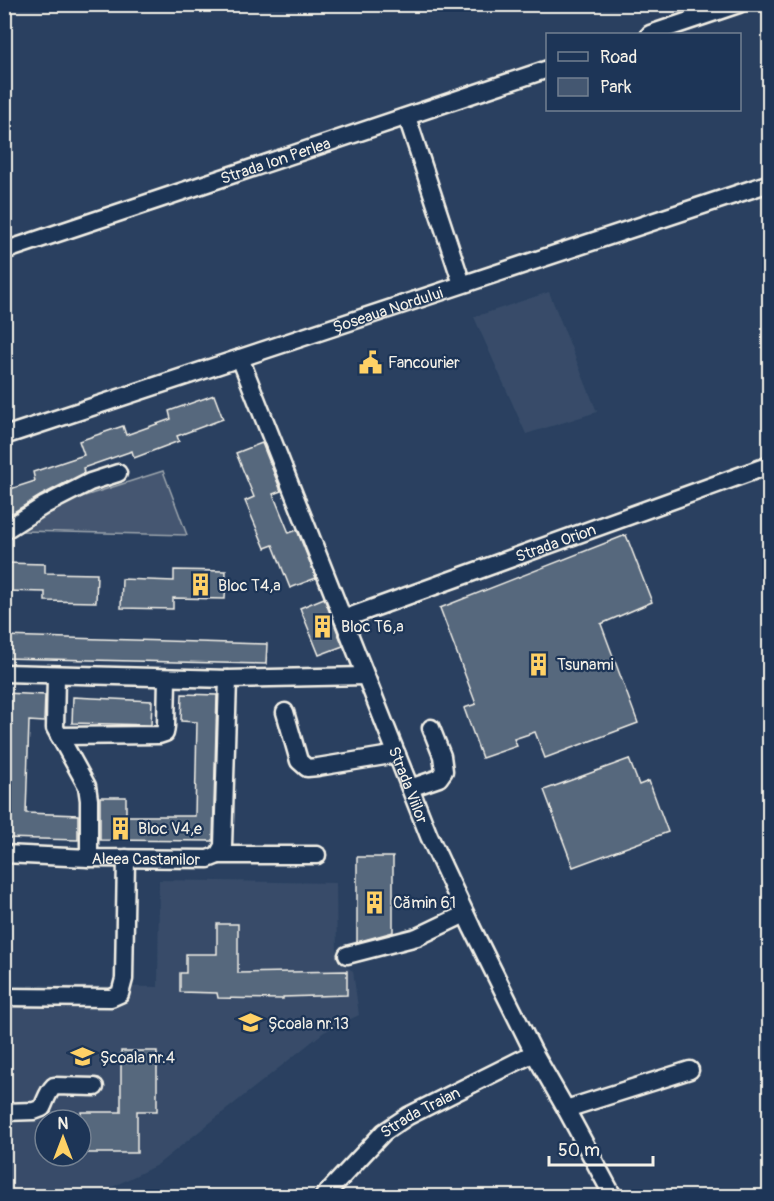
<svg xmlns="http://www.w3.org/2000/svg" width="774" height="1201" font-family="Pangolin,sans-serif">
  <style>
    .built { fill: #374c69; fill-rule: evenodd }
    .green { fill: #445771; stroke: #9ca4ac; stroke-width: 1.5 }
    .building { fill: #56677d; stroke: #f4f1e8; stroke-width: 1.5 }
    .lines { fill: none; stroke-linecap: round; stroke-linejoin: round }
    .minor-casing { stroke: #f4f1e8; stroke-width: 21 }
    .minor { stroke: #1d3557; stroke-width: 16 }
    .labels { text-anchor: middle; stroke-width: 4.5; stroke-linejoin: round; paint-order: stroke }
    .street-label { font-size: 16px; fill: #f4f1e8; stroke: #1d3557 }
    .poi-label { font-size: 16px; fill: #f4f1e8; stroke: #1d3557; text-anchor: start }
  </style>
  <rect width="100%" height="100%" fill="#2a4060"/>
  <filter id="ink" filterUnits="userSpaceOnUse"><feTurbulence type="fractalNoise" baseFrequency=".0167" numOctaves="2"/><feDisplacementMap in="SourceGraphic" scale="12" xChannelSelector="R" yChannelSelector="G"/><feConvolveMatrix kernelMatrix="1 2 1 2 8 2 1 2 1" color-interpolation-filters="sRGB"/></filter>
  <g filter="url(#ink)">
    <g class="built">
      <path d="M549 292 597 412 526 434 474 317Z"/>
      <path d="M159 880 336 883 337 961 353 971 359 1015 324 1032 157 1165 94 1196H5V1110L8 1005 28 1004V985L158 987ZM45 1120H81V1156H45Z"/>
    </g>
    <path class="green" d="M163 471 187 535 23 531V526L47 508Z"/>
    <g class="building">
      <path d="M214 395 223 419 177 436 179 441 134 458 132 451 83 468 84 473 40 496 14 512 4 515V491L35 481 33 472 84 455 79 441 123 426 126 435 171 419 169 411Z"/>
      <path d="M262 443 281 491 273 494 289 533 297 530 316 578 290 588 273 545 265 548 245 501 254 497 236 453Z"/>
      <path d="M626 535 652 602 601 624 638 723 545 758 535 732 514 739 517 746 482 758 464 708 476 704 440 608Z"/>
      <path d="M4 563 45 564V573L97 574 96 602 45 601V592L4 591Z"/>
      <path d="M174 570 226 571 225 599 173 598V609L121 608 122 579 174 581Z"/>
      <path d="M324 598 343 646 319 655 300 608Z"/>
      <path d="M4 636 267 644 266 664 4 658Z"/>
      <path d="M5 693 45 695 44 722 29 721 26 813 78 815V840L4 838Z"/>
      <path d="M182 694 217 695 213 841 100 840V797H126V816H195L197 722 181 721Z"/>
      <path d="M73 697 152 701 151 725 72 723Z"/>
      <path d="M629 759 639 785 649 781 668 832 573 867 544 790Z"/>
      <path d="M357 857H393V932L357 942Z"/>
      <path d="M217 924H238V973L347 971V995L283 997V999L218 998 217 993 180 992V973H186V954H217Z"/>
      <path d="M121 1051H157V1111H137V1153H81V1112H121Z"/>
    </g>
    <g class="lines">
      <defs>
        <g id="minor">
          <path d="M650 34 739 4"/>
          <path d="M407 117 462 284"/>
          <path id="s1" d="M4 251 548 69"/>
          <path id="s2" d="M240 358 429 836 472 928 534 1053 566 1109 613 1196"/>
          <path id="s3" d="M4 436 770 183"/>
          <path d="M4 531 45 505 90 482 118 473"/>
          <path id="s4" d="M343 619 770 465"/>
          <path d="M4 673 228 679 365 676"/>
          <path d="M56 675 55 728 87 786 89 800V858"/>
          <path d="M285 712 299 761 307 768 318 767 397 754"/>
          <path d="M59 736 159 735 165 733 166 726 167 678"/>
          <path d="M410 788 439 778 444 771 442 756 431 728"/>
          <path id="s5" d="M4 854 89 858 208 859 218 855 223 846 228 679"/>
          <path d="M218 855H317"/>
          <path d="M347 955 417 937 465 914"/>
          <path d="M4 997 111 998 120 994 124 979 126 858"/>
          <path d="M566 1109 690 1070"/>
          <path d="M4 1112 34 1111 42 1108C46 1100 47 1093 54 1086L95 1087"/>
          <path id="s6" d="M324 1196 384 1132 408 1116 534 1053"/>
        </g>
      </defs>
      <use href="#minor" class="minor-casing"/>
      <use href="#minor" class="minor"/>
    </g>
  </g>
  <defs>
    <symbol id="civic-bare" viewBox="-9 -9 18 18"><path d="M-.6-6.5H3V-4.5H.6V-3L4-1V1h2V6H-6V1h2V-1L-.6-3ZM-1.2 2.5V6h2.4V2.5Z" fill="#ffd166" stroke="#1d3557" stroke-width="2.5" paint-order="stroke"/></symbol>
    <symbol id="building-bare" viewBox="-9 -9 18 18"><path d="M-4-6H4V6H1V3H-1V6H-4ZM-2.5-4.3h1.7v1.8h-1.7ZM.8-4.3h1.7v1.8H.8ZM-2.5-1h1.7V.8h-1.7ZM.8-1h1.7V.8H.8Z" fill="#ffd166" stroke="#1d3557" stroke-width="2.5" paint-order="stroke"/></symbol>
    <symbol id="school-bare" viewBox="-9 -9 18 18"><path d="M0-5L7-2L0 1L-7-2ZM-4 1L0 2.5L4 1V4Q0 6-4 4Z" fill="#ffd166" stroke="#1d3557" stroke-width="2.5" paint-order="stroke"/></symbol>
  </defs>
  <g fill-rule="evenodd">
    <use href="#civic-bare" x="354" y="346" width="33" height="33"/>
    <use href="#building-bare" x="184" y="568" width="33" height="33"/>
    <use href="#building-bare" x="306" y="610" width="33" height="33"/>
    <use href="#building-bare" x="522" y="648" width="33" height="33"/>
    <use href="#building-bare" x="104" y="812" width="33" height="33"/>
    <use href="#building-bare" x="358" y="886" width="33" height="33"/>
    <use href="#school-bare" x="234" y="1006" width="33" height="33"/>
    <use href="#school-bare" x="66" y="1040" width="33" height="33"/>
  </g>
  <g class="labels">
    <g class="street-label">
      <text dy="6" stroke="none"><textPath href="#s1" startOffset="286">Strada Ion Perlea</textPath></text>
      <text dy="6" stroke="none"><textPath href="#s3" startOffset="404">Șoseaua Nordului</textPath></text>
      <text dy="6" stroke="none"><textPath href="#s4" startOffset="226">Strada Orion</textPath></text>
      <text dy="6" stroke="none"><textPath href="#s2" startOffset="459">Strada Viilor</textPath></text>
      <text dy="6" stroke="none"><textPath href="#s5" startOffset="142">Aleea Castanilor</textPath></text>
      <text dy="6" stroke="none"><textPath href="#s6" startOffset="129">Strada Traian</textPath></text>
    </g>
    <g class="poi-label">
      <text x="388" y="368">Fancourier</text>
      <text x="218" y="591">Bloc T4,a</text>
      <text x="341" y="632">Bloc T6,a</text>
      <text x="557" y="670">Tsunami</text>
      <text x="138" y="834">Bloc V4,e</text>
      <text x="393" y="908">Cămin 61</text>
      <text x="268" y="1029">Școala nr.13</text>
      <text x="100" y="1063">Școala nr.4</text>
    </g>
  </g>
  <rect width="774" height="1201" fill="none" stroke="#1d3557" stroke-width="24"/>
  <rect x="12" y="12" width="750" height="1177" fill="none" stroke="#f4f1e8" stroke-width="2" filter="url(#ink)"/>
  <rect x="546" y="33" width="195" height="78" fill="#1d3557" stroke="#738091" stroke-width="1.5"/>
  <rect x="558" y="52" width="30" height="9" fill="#1d3557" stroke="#738091" stroke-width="1.5"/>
  <text x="600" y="63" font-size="18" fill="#f4f1e8">Road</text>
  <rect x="558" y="78" width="30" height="18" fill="#445771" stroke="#738091" stroke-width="1.5"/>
  <text x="600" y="93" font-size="18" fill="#f4f1e8">Park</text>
  <g transform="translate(63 1138)"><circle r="28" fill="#1d3557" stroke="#738091" stroke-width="1.5"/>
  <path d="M0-4.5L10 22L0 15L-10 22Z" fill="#ffd166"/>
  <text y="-9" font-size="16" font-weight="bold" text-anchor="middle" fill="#f4f1e8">N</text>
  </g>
  <path d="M549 1156v9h104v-9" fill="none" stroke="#f4f1e8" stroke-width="3"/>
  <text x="558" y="1156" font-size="18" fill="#f4f1e8" stroke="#1d3557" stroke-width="4.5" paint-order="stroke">50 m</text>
</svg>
